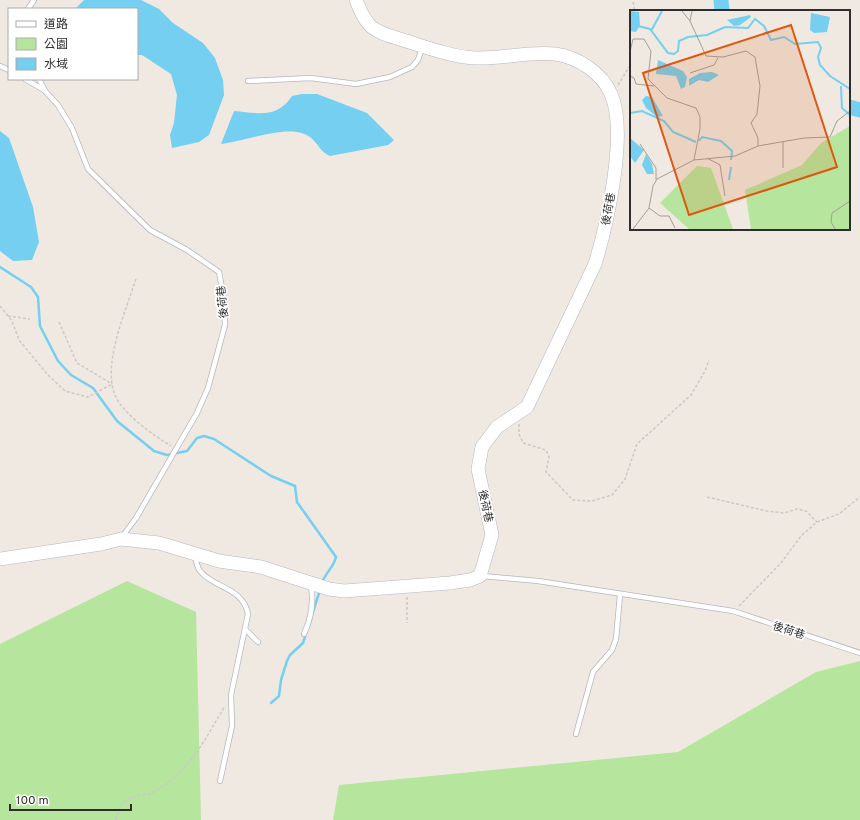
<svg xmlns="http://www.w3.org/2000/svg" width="860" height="820" font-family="Overpass,'Noto Sans TC',sans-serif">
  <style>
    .green { fill: #b6e59e }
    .water { fill: #75cff0 }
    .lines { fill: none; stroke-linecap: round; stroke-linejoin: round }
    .stream { stroke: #75cff0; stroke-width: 2.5 }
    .river { stroke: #75cff0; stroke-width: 15 }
    .lane-casing { stroke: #b4b7c1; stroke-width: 6 }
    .secondary-casing { stroke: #b4b7c1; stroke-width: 14 }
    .path { stroke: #c9c9c9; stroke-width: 1.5; stroke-dasharray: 3 2; stroke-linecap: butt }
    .lane { stroke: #fff; stroke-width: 4.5 }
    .secondary { stroke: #fff; stroke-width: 13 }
    .labels { text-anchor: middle; stroke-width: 3.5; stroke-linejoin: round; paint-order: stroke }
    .street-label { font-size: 11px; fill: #2e2e2e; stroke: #fff }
    .inset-river { fill: none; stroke: #75cff0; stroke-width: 2 }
    .inset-road { fill: none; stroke: #a29e99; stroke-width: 1 }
    .view { fill: #df570e; fill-opacity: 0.15; stroke: #df570e; stroke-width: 2 }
    .inset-edge { fill: none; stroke: #2e2e2e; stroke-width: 2 }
  </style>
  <rect width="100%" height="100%" fill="#efe9e1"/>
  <g class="green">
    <path d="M127 581 196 612 201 820H0V644Z"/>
    <path d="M860 661V820H333L339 785 678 752 816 672Z"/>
  </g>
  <g class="water">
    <path d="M84 0H141L159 9 173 23 203 43 215 58 223 80 224 95 209 135 199 142 172 148 170 135 174 123 177 95 171 74 142 55H137V9H75Z"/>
    <path d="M302 94H317L367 113 394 140 388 145 330 156C320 152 318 143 310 137 290 122 245 142 221 144L234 111C258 113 277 119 292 96Z"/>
    <path d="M0 131 9 138 33 207 39 242 32 260 13 261 0 251Z"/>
  </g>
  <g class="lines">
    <g class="stream">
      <path d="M0 267 31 287 38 297 40 326 58 361 71 375 93 388 117 421 154 451 167 455 187 451 197 438 204 436 214 439 271 476 295 486 297 502 336 557C334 567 325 573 322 583"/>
      <path d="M271 703 279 696 281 680 287 661 290 655 303 643 320 590"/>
    </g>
    <g class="river">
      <path d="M721 0 722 11"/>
      <path d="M849 107 860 110"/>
    </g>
    <defs>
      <g id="lane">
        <path d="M28 9 34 0"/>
        <path d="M0 66 9 70"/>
        <path d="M25 79 44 90"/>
        <path d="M39 79 45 91 58 105 72 128 88 169 150 230 187 250 219 272 224 299 225 325 208 388 197 413 136 518 122 537"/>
        <path d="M248 81 311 78 356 84 390 77 412 67 418 60 422 48"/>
        <path d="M195 556C196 561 197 567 200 571 213 588 243 587 248 614L231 695 232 726 220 781"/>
        <path d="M482 576 538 581 733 611 860 653"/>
        <path d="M246 630 258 642"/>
        <path d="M304 634C311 619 314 602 311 585"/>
        <path d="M576 734 593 672 612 650 616 639 620 595"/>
      </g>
      <path id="secondary" d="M0 559 101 544 121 539 159 543 219 561 261 567 329 589 344 591 450 583 470 580 480 576 492 535 478 469 482 447 497 427 527 407 595 264C607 225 628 132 611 94 602 73 578 57 555 54 529 51 502 59 476 58 453 57 428 48 406 41 375 31 368 32 356 0"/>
    </defs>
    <use href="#lane" class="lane-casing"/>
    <use href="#secondary" class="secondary-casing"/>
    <g class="path">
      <path d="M633 2 635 11"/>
      <path d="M618 85 631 64"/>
      <path d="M136 279C126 310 102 364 115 395 123 414 153 435 171 446"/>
      <path d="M0 306 12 321 19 340 47 374 65 391 88 397 112 384"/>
      <path d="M8 316 30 319"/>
      <path d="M59 322 77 363 112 384"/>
      <path d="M519 424V434L523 443 546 450 549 457 546 472 573 500 592 501 612 495 625 479 637 444 691 395 705 371 709 360"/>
      <path d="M707 497 767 511 784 513 797 509 806 511 817 522"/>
      <path d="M407 597V623"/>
      <path d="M739 606 781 563 801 536 817 522 839 514 860 497"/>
      <path d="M116 820C121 798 127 798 148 794 154 793 164 786 169 782 195 761 208 734 225 706"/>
    </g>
    <use href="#lane" class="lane"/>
    <use href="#secondary" class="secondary"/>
  </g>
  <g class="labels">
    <g class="street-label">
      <text transform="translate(608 209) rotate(-80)" y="4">後荷巷</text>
      <text transform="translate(222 302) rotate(-96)" y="4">後荷巷</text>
      <text transform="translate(486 506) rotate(78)" y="4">後荷巷</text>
      <text transform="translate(789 630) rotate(18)" y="4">後荷巷</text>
    </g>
  </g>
  <g transform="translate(630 10)">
    <rect width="220" height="220" fill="#efe9e1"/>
    <path d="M220 116V219H121L115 180 172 155 191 133ZM67 156 81 158 103 219H59L30 193Z" fill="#b6e59e"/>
    <path d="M0 1 9 2 10 15 6 22 0 21ZM181 3 200 7 197 22 184 23 180 20ZM120 5 121 7 110 15 104 16 97 10ZM28 50 53 61 57 67 55 77 51 79 46 66 26 64ZM82 62 89 65 78 72 69 70 59 76V69L70 63ZM16 86 22 87 33 106 27 107 16 98 12 90ZM0 128 14 140 5 153 0 146ZM16 144 22 154 24 164H17L12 155Z" fill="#75cff0"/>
    <path class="inset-river" d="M8 16 20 19 38 43 44 44 48 41 49 31 58 27 77 25 95 17 118 18 125 9 134 16 141 30 154 27 165 34 188 32 191 38 188 47 190 55 200 66 220 79M21 21 32 1M211 76 212 98 220 105M0 103 12 101 34 111 43 122 66 132M69 131 72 127 91 131 102 141 101 150M99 170 101 157"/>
    <path class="inset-road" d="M52 1 60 11M0 42 3 29H14L21 41 18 69 37 88 66 98 70 107V119L64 150M60 63 84 55 88 48M0 66 4 68 6 74 24 76M153 131V158M10 134 26 158V170M128 136 174 128 200 127 207 111 220 101M77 148 90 155 95 186M19 198 30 206H39L45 218M3 219 19 198 23 176 27 169 64 150 105 146 128 136V128L121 113 127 104 130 76 125 47 116 41 93 47 76 46 60 11 62 1M205 219 201 212 202 203 220 191"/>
    <path class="view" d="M161 15 207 157 59 205 13 63Z"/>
    <rect width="220" height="220" class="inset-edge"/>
  </g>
  <rect x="8" y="8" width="130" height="72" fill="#ffffff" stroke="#ababab"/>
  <rect x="16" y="21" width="20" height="6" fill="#ffffff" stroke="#ababab"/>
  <text x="44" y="28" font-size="12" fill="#2e2e2e">道路</text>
  <rect x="16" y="38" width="20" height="12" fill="#b6e59e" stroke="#ababab"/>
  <text x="44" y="48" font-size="12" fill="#2e2e2e">公園</text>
  <rect x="16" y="58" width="20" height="12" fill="#75cff0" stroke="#ababab"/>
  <text x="44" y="68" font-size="12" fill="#2e2e2e">水域</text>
  <path d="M10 804v6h121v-6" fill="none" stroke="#2e2e2e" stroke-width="2"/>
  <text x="16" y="804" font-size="12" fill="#2e2e2e" stroke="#ffffff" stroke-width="3" paint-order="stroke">100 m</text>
</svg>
